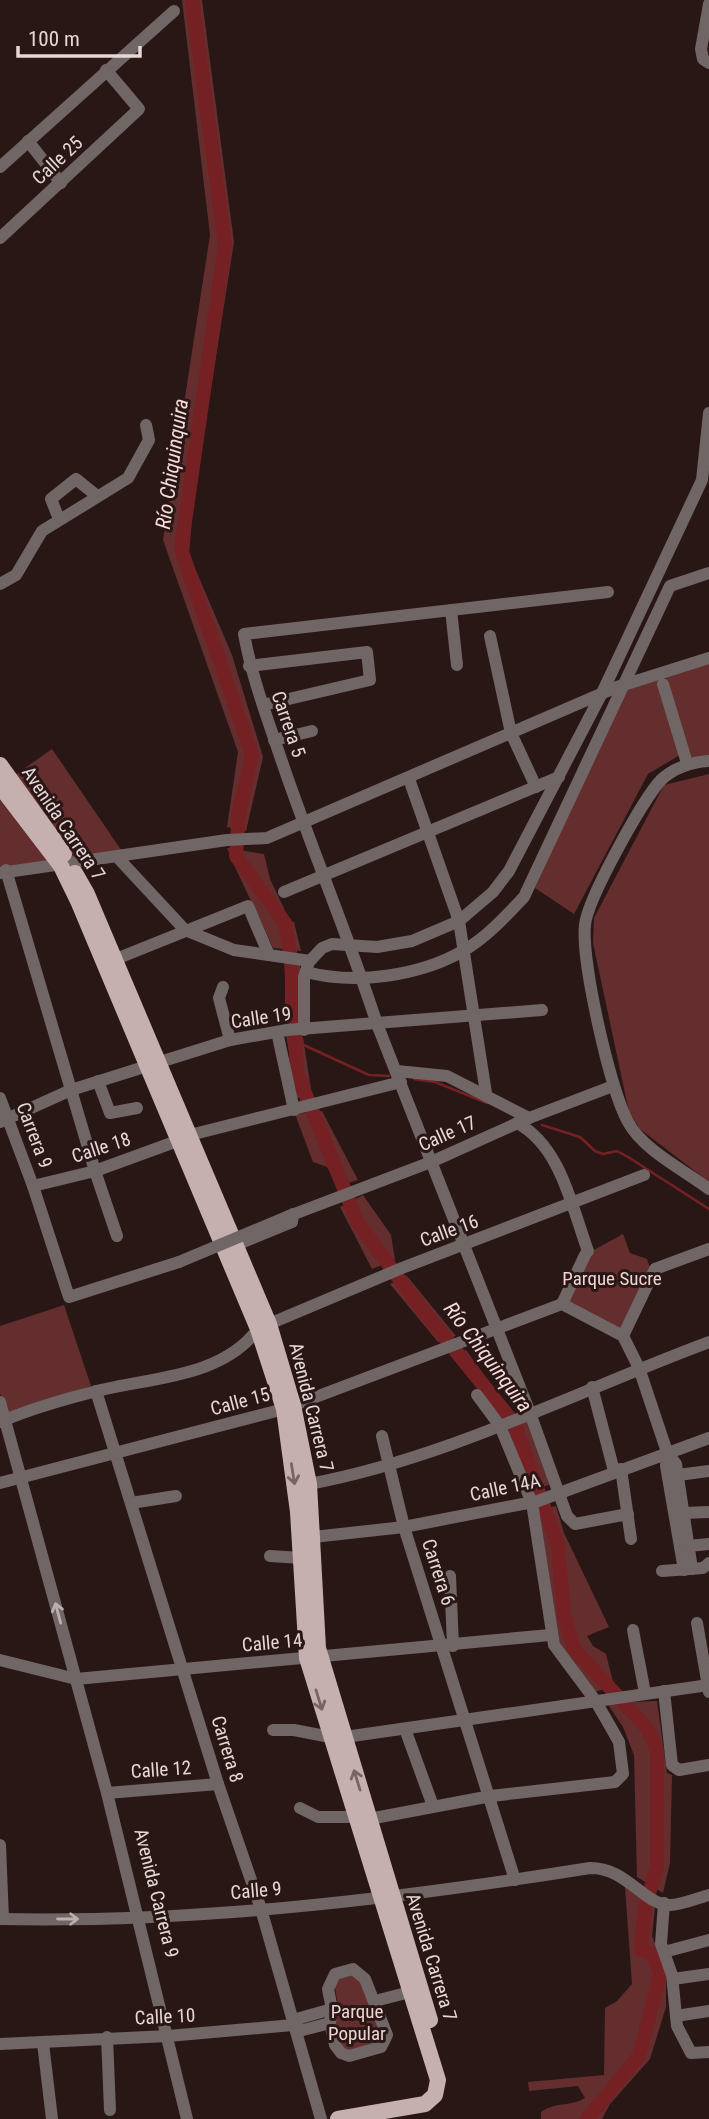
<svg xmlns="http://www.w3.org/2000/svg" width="709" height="2119" font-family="'Roboto Condensed',sans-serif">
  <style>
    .green { fill: #632e2d }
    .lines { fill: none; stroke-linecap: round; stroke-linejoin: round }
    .stream { stroke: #752124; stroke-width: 2.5 }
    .river { stroke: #752124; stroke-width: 14 }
    .minor { stroke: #706665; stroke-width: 12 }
    .major { stroke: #c6b0af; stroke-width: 16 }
    .minor-bridge { stroke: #706665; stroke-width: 12 }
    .oneway { stroke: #786462 }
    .oneway2 { stroke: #bcb0af }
    .labels { text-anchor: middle; stroke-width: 6; stroke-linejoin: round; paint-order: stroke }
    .street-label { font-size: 19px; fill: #e5d8d7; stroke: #291716 }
    .park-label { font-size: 19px; fill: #eed4d2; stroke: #291716 }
    .water-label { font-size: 21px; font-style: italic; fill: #f5dbd9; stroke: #291716 }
  </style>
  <rect width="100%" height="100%" fill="#291716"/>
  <g class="green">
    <path d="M182 0H202L234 242 194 497 189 554 232 655 263 757 246 831 227 827 238 752 163 540 210 235Z"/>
    <path d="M709 664V757H691L666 677Z"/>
    <path d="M657 678 680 755 648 774 574 914 535 888 624 691Z"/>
    <path d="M52 749 124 854 74 861 15 775Z"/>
    <path d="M709 774V1182L640 1129 629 1112 593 943 594 918 664 785Z"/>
    <path d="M0 791 58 861 0 870Z"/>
    <path d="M227 848 264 854 270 879 290 921 294 922 301 951 273 948C258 913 241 883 227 848Z"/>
    <path d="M285 962 300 964V1022L285 1021Z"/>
    <path d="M286 1035 303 1037 312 1096 297 1098Z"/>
    <path d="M322 1111 358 1180 338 1186 327 1167 313 1162 295 1114Z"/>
    <path d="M363 1195 391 1235 395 1260 372 1269 340 1207Z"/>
    <path d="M623 1234 630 1253 647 1259 650 1268 621 1329 567 1302 592 1251Z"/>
    <path d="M407 1276 456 1336 438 1342 390 1284Z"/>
    <path d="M64 1305 91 1386 7 1414 0 1393V1326Z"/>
    <path d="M466 1350 511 1412 501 1418 450 1355Z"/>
    <path d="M527 1421 551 1484 532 1491 508 1429Z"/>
    <path d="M556 1506 564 1533 609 1627 587 1636 593 1646 606 1654 614 1686 595 1692 559 1642 555 1628 539 1509Z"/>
    <path d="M657 1701 667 1773 672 1775 670 1863 663 1893 637 1877 634 1755 623 1727 607 1703Z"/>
    <path d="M625 1887 655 1908 652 1936 666 1972V2007L650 2059 610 2104 602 2119H541V2112C557 2101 570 2107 585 2098L578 2086 529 2091 528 2082 604 2075 605 2008 617 2001 632 1984Z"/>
    <path d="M360 1974 383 2037 380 2041 349 2051 343 2048 334 2023 338 2006 334 1982 336 1975Z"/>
  </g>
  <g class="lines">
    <g class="stream">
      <path d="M295 1041 369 1075 389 1076"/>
      <path d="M414 1079 435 1082 487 1103"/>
      <path d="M542 1125 580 1137 595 1151 603 1154 617 1151 628 1157 709 1209"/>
    </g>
    <g class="river">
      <path d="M192 0 225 245 181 549 252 755 239 812 236 856 285 923 290 952"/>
      <path d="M291 961 297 1073 358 1223 417 1303 514 1423 558 1546 564 1615 574 1649 647 1728 657 1750V1867L645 1907 641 1950 653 1955 660 1974 639 2056 587 2119"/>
    </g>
    <g class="minor">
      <path d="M709 4 701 49 703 59 709 63"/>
      <path d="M28 141 61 183"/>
      <path d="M0 167 174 11"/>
      <path d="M0 238 139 109 106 70"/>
      <path d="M59 519 51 499 76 479 97 496"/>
      <path d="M0 584 16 575 42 531 128 478 149 440 146 425"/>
      <path d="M608 592 244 634C251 673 264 709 277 747 308 841 347 931 377 1024L530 1413 567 1516 575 1524 628 1514"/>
      <path d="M451 610 457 665"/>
      <path d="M490 636 511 733 536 787"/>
      <path d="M249 666 367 652 370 680 263 705"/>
      <path d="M663 684 687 763"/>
      <path d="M274 740 312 731"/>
      <path d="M709 761C691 762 675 767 661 780 643 799 587 900 585 925 581 961 610 1089 628 1122 643 1150 684 1170 709 1189"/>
      <path d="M409 779 459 921 486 1093"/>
      <path d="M118 858 185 930 234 950 310 961 322 948 332 944 377 947 412 941 459 921 493 892 509 871 602 693 702 480 709 413"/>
      <path d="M6 870 95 1171 117 1236"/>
      <path d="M0 873 227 840 267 838 617 687 709 658"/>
      <path d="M284 892 559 777"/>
      <path d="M116 959 248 906 269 955"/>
      <path d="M306 972C356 985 419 976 463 951 486 938 506 916 524 897L670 586 709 573"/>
      <path d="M223 987 219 998 230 1040"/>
      <path d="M304 1030V977L308 965"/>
      <path d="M277 1032 294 1110"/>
      <path d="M397 1071 447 1076 529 1118"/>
      <path d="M98 1081 110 1113 137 1108"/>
      <path d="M0 1098 33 1186 69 1297 179 1262"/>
      <path d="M0 1122 71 1090 230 1040 287 1030 542 1010"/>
      <path d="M517 1123C561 1146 572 1208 588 1251"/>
      <path d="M190 1135 401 1082"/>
      <path d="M33 1186 95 1171 180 1140"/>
      <path d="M289 1216 431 1162 529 1118 613 1086"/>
      <path d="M236 1245 292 1222 293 1214"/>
      <path d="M562 1304 623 1336 639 1368 667 1452 666 1466 684 1570"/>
      <path d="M562 1304 585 1255"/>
      <path d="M269 1324 402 1268 644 1175"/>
      <path d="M623 1336 655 1269 709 1249"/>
      <path d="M592 1387 614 1471"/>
      <path d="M96 1391 218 1784 261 1909 321 2119"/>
      <path d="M0 1402 107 1793 187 2119"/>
      <path d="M0 1422C30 1409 65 1399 97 1391 152 1377 221 1378 258 1329"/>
      <path d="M382 1436 404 1527 515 1880"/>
      <path d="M667 1452 676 1464 692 1569"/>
      <path d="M621 1469 631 1539"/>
      <path d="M678 1475 709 1471"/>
      <path d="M0 1483 284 1409 562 1304"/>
      <path d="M309 1484C448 1458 577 1391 709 1342"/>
      <path d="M131 1503 176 1496"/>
      <path d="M684 1513 709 1512"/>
      <path d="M304 1538 404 1527 538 1501 709 1438"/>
      <path d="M689 1546 709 1544"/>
      <path d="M270 1556 301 1558"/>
      <path d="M662 1571 703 1568 709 1563"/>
      <path d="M450 1576 453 1646"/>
      <path d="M697 1623 709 1692"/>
      <path d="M633 1630 645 1693"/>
      <path d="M0 1660 76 1679 550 1635"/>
      <path d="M664 1691 672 1765 679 1770 709 1765"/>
      <path d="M405 1729 433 1806"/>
      <path d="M273 1730H294L330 1737"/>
      <path d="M345 1737 709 1685"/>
      <path d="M107 1793 218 1784"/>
      <path d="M300 1808 318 1817H355"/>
      <path d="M369 1819 491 1796 615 1782 623 1774 619 1742 610 1726 595 1700 554 1645 532 1503 500 1426 477 1395"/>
      <path d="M0 1845 3 1919"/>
      <path d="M664 1903 661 1944 672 1975 677 2026 691 2053 709 2052"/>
      <path d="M0 1919C198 1923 395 1899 590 1868 628 1868 642 1904 670 1905 682 1905 697 1898 709 1895"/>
      <path d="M664 1952 709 1940"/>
      <path d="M353 1969 365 1979 387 2035 381 2047 349 2056 341 2053 335 2045 330 2023 332 2009 328 1989 335 1974Z"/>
      <path d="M673 1979 709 1974"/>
      <path d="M375 2001 410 1992"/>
      <path d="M676 2016 709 2011"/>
      <path d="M293 2025 300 2018 332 2009"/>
      <path d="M107 2037 110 2110"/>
      <path d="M43 2043 52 2119"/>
      <path d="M0 2044 168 2036 293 2025 303 2030 330 2023"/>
    </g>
    <g class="major">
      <path d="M0 765 64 854"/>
      <path d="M0 786 61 866 78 901 258 1329 284 1409 298 1512 307 1658 438 2080 435 2095 425 2104 338 2119"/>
      <path d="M75 873 87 894 269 1324 293 1405 309 1484 318 1648 430 2020"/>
    </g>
    <path class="minor-bridge" d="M179 1262 289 1216"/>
  </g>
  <defs><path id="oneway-shaft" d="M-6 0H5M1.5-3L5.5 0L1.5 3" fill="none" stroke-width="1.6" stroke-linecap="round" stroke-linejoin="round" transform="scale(1.75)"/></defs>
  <g class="oneway">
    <use href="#oneway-shaft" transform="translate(293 1474) rotate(81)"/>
    <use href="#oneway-shaft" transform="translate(319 1700) rotate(73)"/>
    <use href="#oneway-shaft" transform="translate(357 1780) rotate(-107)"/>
  </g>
  <g class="oneway2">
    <use href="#oneway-shaft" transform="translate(58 1613) rotate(-105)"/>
    <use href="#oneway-shaft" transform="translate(68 1919)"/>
  </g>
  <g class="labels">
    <g class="street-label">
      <text transform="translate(57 160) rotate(-43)" y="7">Calle 25</text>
      <text transform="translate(289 724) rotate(71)" y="7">Carrera 5</text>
      <text transform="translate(64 823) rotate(56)" y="7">Avenida Carrera 7</text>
      <text transform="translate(261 1017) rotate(-8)" y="7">Calle 19</text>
      <text transform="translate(447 1133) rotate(-24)" y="7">Calle 17</text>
      <text transform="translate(35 1135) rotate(69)" y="7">Carrera 9</text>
      <text transform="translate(101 1147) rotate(-18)" y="7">Calle 18</text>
      <text transform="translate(449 1230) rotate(-20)" y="7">Calle 16</text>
      <text transform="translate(240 1401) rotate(-15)" y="7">Calle 15</text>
      <text transform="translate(312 1407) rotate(76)" y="7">Avenida Carrera 7</text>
      <text transform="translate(505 1487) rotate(-12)" y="7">Calle 14A</text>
      <text transform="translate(439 1572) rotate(72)" y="7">Carrera 6</text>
      <text transform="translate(272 1642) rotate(-5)" y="7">Calle 14</text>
      <text transform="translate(228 1749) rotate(73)" y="7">Carrera 8</text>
      <text transform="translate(161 1769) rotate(-4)" y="7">Calle 12</text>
      <text transform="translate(256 1890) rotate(-5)" y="7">Calle 9</text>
      <text transform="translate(157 1893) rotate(76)" y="7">Avenida Carrera 9</text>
      <text transform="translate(432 1957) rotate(73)" y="7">Avenida Carrera 7</text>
      <text transform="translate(165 2016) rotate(-3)" y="7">Calle 10</text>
    </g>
    <g class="park-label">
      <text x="612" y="1285">Parque Sucre</text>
      <text x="357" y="2018">Parque<tspan x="357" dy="22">Popular</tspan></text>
    </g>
    <g class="water-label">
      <text transform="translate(172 464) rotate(-82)" y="7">Río Chiquinquira</text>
      <text transform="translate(488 1357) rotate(53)" y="7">Río Chiquinquira</text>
    </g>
  </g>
  <path d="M18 46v10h122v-10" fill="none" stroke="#e5d8d7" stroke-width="3.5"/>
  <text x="28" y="46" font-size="21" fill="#e5d8d7" stroke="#291716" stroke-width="5" paint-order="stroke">100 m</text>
</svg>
